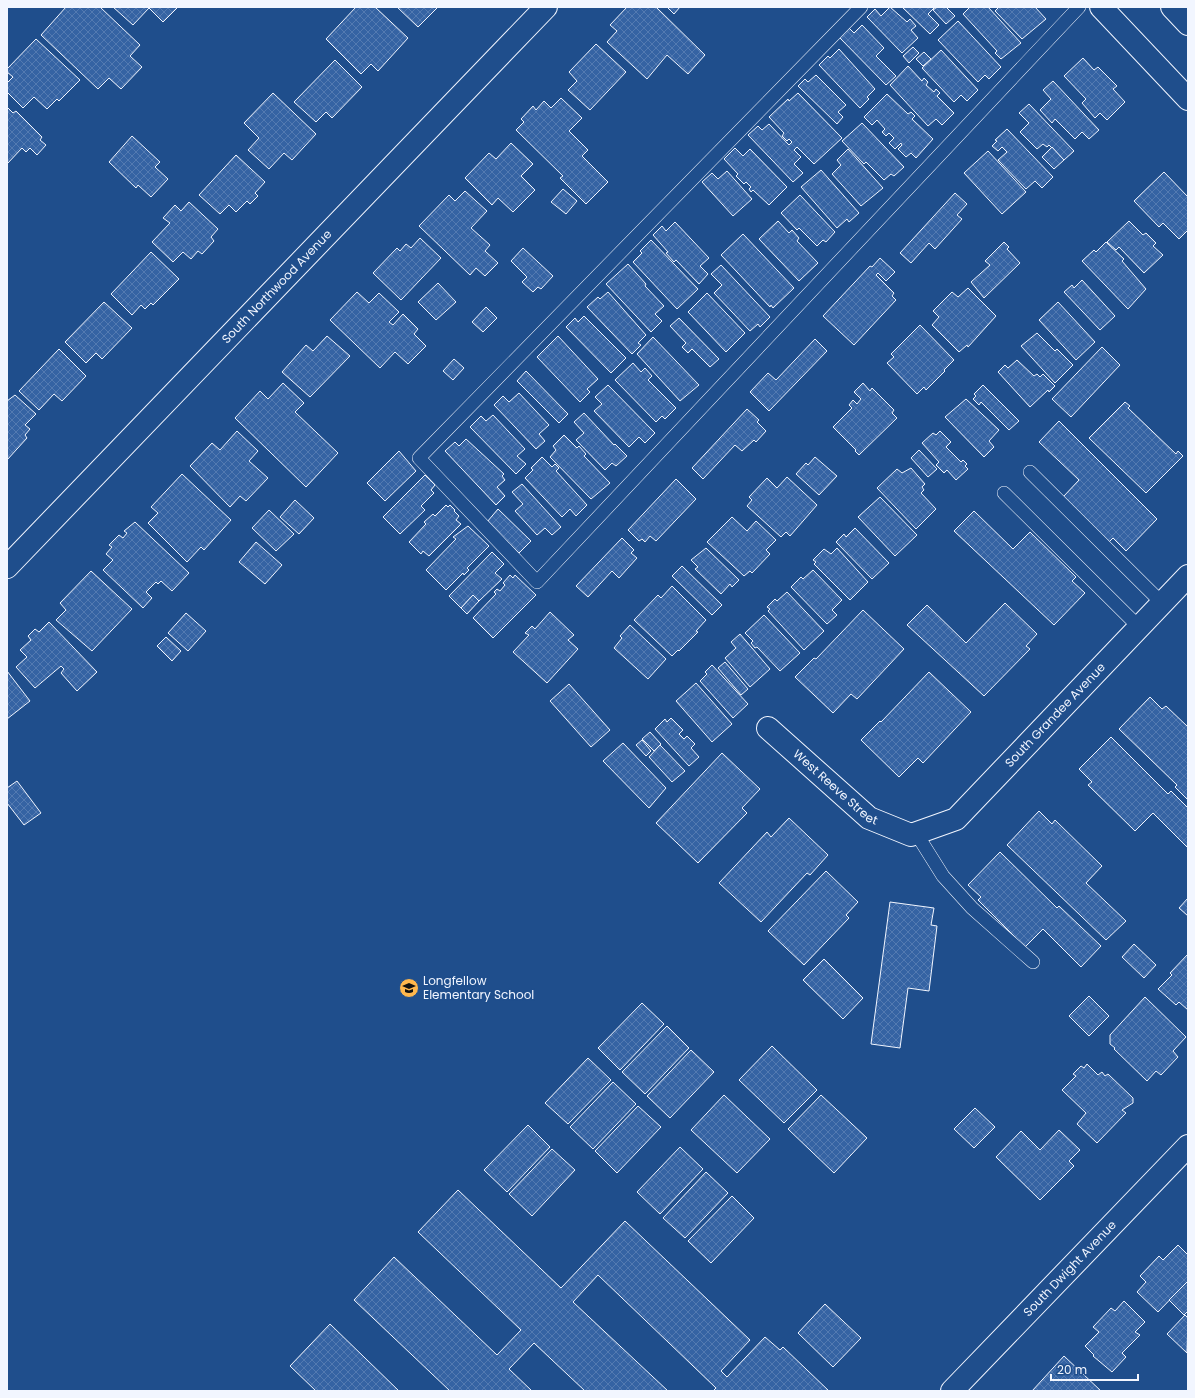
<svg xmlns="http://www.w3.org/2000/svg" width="1195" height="1398" font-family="Poppins,sans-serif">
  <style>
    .building { fill: url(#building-cross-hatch); stroke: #f2f6ff }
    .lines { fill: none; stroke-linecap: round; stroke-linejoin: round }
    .lane-casing { stroke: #f2f6ff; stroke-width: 14 }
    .street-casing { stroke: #f2f6ff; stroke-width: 24 }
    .secondary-casing { stroke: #f2f6ff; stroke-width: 24 }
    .lane { stroke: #1f4e8c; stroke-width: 13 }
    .street { stroke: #1f4e8c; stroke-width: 22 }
    .secondary { stroke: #1f4e8c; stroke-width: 22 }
    .labels { text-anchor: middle; stroke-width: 3; stroke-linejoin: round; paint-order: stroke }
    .street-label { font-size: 12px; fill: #f2f6ff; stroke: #1f4e8c }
    .poi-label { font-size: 12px; fill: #f2f6ff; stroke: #1f4e8c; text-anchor: start }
  </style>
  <defs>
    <pattern id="building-cross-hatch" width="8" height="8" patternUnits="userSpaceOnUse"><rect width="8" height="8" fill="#3563a3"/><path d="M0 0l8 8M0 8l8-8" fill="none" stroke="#537ab1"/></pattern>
  </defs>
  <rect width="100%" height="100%" fill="#1f4e8c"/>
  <g class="building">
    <path d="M66 7H100L140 45 130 56 142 67 121 89 109 78 98 89 41 35Z"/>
    <path d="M113 7H178L163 22 149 8 133 25Z"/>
    <path d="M356 7H375L408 38 378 71 371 64 361 74 326 39Z"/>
    <path d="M397 7H438L418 27Z"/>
    <path d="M627 7H656L705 55 688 74 667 55 647 79 607 42 617 31 610 25Z"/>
    <path d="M667 7H680L674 14Z"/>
    <path d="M890 7 907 22 910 19 916 26 911 30 918 38 902 53 867 17 875 9 881 16Z"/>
    <path d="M902 7H935L928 14 939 25 930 34Z"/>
    <path d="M937 7H946L955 16 946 24 933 10Z"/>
    <path d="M970 7H988L1021 43 1001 59 995 53 997 51 963 14Z"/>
    <path d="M999 7H1035L1046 19 1022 39 995 11Z"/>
    <path d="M958 21 1001 67 989 79 985 75 978 82 938 40Z"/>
    <path d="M862 25 884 48 876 56 896 76 886 85 838 36 848 27 854 33Z"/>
    <path d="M36 39 80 80 59 101 57 99 47 109 34 97 23 108 7 92V83L13 77 7 72V69Z"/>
    <path d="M596 44 626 72 590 110 568 90 577 81 569 72Z"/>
    <path d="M913 47 919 53 909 63 903 56Z"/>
    <path d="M839 49 875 89 867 97 869 99 860 108 819 65 828 56 830 58Z"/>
    <path d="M941 50 978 90 967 101 961 95 954 102 922 68Z"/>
    <path d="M924 52 931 59 923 66 916 59Z"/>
    <path d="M1083 58 1094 70 1098 67 1117 86 1113 89 1125 102 1107 120 1100 113 1095 118 1082 103 1086 99 1064 76Z"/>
    <path d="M335 60 362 87 332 118 326 112 316 122 294 102Z"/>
    <path d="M908 66 922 81 924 78 928 82 926 85 934 92 936 89 940 93 937 96 954 113 942 125 936 119 928 126 890 85Z"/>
    <path d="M816 75 846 105 838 112 843 117 837 124 798 86 805 79 808 82Z"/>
    <path d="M1053 81 1099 130 1089 139 1082 132 1075 139 1055 119 1052 123 1040 110 1051 99 1043 90Z"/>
    <path d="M273 93 316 134 292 160 284 153 269 169 248 150 259 138 244 123Z"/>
    <path d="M798 93 842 138 814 164 797 147 794 150 801 157 794 164 803 173 793 182 748 135 758 126 762 130 769 124 789 145 792 142 789 139 787 141 782 136 784 133 769 117 788 99 789 101Z"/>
    <path d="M887 94 908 114 911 112 915 116 912 119 933 139 916 158 911 153 906 157 898 149 902 145 901 143 895 149 889 143 894 138 889 133 886 136 882 132 885 129 877 120 872 125 864 117Z"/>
    <path d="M561 98 582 118 569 131 588 150 582 156 608 182 586 204 560 178 563 176 516 130 524 122 521 119 533 106 536 110 544 101 551 108Z"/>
    <path d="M1029 104 1074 151 1064 160 1049 145 1047 147 1043 144 1037 149 1020 132 1029 123 1019 113Z"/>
    <path d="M7 107 13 113 16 111 42 137 40 140 46 145 37 155 30 148 26 152 22 148 7 164Z"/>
    <path d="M862 123 904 167 894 176 891 174 884 180 866 162 864 164 842 141Z"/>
    <path d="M1007 129 1053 177 1042 188 1035 181 1026 189 998 160 1007 152 1002 147 998 151 992 146 997 141 995 140Z"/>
    <path d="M132 136 160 162 155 167 168 179 151 197 138 185 136 188 109 162Z"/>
    <path d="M511 143 533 164 521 176 535 190 513 212 498 198 492 205 465 178 489 153 496 159Z"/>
    <path d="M1052 147 1064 160 1054 169 1042 157Z"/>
    <path d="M735 148 743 156 750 149 787 187 769 205 753 190 751 192 749 189 751 187 746 182 744 184 736 176 738 174 724 159Z"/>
    <path d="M848 149 883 188 861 206 832 174 841 165 837 160Z"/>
    <path d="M988 151 1026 192 1002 214 964 173Z"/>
    <path d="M236 155 265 182 255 193 258 196 250 204 247 201 236 212 229 205 220 214 199 195Z"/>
    <path d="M821 170 859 213 849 222 847 219 837 228 801 187Z"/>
    <path d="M727 171 752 199 733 216 702 182 712 173 718 179Z"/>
    <path d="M1164 172 1188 197V230L1179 239 1163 223 1159 227 1134 201Z"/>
    <path d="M563 189 577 201 566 214 551 202Z"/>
    <path d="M465 191 487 211 471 228 490 245 485 251 498 263 485 276 476 268 470 275 419 226 449 195 455 201Z"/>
    <path d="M955 193 967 204 957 215 962 219 935 249 929 243 911 263 900 253Z"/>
    <path d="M800 195 835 232 826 242 823 240 817 246 799 228 797 230 781 213Z"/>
    <path d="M189 202 218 229 211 237 214 241 202 254 198 251 191 259 183 252 173 262 152 242 170 223 163 218 175 205 181 211Z"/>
    <path d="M778 221 789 233 792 230 799 238 797 241 818 263 799 281 759 239Z"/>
    <path d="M1129 221 1143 235 1146 233 1156 243 1153 246 1163 255 1144 273 1119 247 1116 250 1107 242Z"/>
    <path d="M675 222 709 258 700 266 708 274 699 284 676 260 674 262 666 253 668 252 653 235 662 226 666 231Z"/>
    <path d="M743 234 794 288 773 308 771 305 770 307 721 255Z"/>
    <path d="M420 238 441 258 401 300 373 273 397 248 400 251 406 244 411 248Z"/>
    <path d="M651 240 698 289 677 309 633 262 642 253 640 251Z"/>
    <path d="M1004 242 1009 247 1007 249 1020 263 984 298 971 282 990 265 985 261Z"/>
    <path d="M1106 242 1124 259 1122 261 1146 289 1128 309 1082 261 1094 250 1096 252Z"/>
    <path d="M523 248 553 276 541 289 538 287 533 292 522 282 527 277 511 261Z"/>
    <path d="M151 252 179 279 153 305 151 303 145 309 141 305 132 315 111 294Z"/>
    <path d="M880 258 895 272 886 281 878 273 876 275 894 293 892 296 896 300 854 345 823 316 870 266 872 267Z"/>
    <path d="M628 264 646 284 645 286 664 306 655 314 662 321 651 332 606 284Z"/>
    <path d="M721 265 770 317 760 327 758 324 750 331 714 293 722 285 711 274Z"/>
    <path d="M1082 280 1115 316 1100 330 1064 292 1072 285 1074 288Z"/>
    <path d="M438 283 456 302 436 320 418 302Z"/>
    <path d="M968 288 996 316 968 347 967 345 959 352 932 325 939 317 933 311 952 292 958 297Z"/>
    <path d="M357 292 369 303 379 293 399 312 389 322 393 325 403 314 418 329 414 334 426 346 408 364 395 352 380 368 330 320Z"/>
    <path d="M608 292 646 335 638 343 641 345 632 354 587 307 598 297 600 299Z"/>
    <path d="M707 293 745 333 726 352 688 312Z"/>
    <path d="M104 302 132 328 102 359 96 353 86 363 65 342Z"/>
    <path d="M1058 302 1095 342 1076 360 1039 320Z"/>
    <path d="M486 307 497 318 483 332 472 322Z"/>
    <path d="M584 316 626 358 611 373 566 327 575 318 578 322Z"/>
    <path d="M679 318 719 359 710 367 692 349 688 353 682 347 686 343 670 326Z"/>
    <path d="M920 325 954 360 944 370 945 371 926 390 924 387 917 394 887 363 894 357 891 354Z"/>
    <path d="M1037 333 1055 351 1057 349 1073 365 1055 383 1021 346Z"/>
    <path d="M327 336 350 356 310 397 282 372 306 345 313 351Z"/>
    <path d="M558 336 598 379 587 389 590 392 580 402 537 357Z"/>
    <path d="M653 337 699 385 680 401 637 354Z"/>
    <path d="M815 339 827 351 769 411 750 392 768 373 776 380Z"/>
    <path d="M1102 347 1120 365 1071 417 1052 399Z"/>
    <path d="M59 349 86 376 62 401 54 394 39 410 19 391Z"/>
    <path d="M454 359 464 368 453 380 443 371Z"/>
    <path d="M1017 360 1034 376 1037 374 1040 377 1043 374 1055 386 1049 392 1048 390 1030 407 998 372 1005 365 1008 368Z"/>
    <path d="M633 363 641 372 645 368 652 376 648 380 676 408 665 419 662 416 656 422 615 380Z"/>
    <path d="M526 371 568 414 559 423 517 381Z"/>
    <path d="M283 383 304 403 295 412 338 453 306 487 235 418 260 391 268 399Z"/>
    <path d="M863 383 870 391 872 388 894 410 892 413 897 418 859 455 855 451 856 450 833 427 852 408 849 405 853 400 857 404 861 399 854 392Z"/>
    <path d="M608 385 655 433 645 443 639 437 629 447 594 411 602 404 595 397Z"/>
    <path d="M983 385 1019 421 1009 430 981 402 979 405 973 399 976 396 974 394Z"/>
    <path d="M519 393 549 425 539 434 545 441 536 449 494 405 503 396 509 402Z"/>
    <path d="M15 395 36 414 25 425 30 429 25 435 27 438 7 460V401Z"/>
    <path d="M966 399 999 430 989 441 994 447 984 457 945 417Z"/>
    <path d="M1125 402 1130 406 1128 408 1176 454 1178 451 1183 456 1146 493 1089 438Z"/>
    <path d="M747 409 759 420 757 422 766 431 756 442 754 440 742 451 735 445 703 479 692 468Z"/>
    <path d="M584 413 614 445 615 444 627 456 616 466 612 463 605 470 576 440 584 433 574 422Z"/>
    <path d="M493 415 525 449 517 456 526 464 516 474 470 427 481 416 486 421Z"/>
    <path d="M1059 421 1157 519 1126 551 1113 538 1109 542 1063 497 1079 480 1039 442Z"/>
    <path d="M237 431 258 451 249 461 268 478 246 501 240 496 230 507 190 466 212 443 220 450Z"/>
    <path d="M940 431 951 442 946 447 961 462 963 460 967 464 965 466 968 469 956 480 947 470 944 473 936 465 939 462 922 443 933 433 936 435Z"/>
    <path d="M564 435 577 448 579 446 586 454 584 456 610 483 591 499 550 457 556 450 553 446Z"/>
    <path d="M466 439 504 474 502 476 505 480 497 487 505 496 496 505 445 451 455 442 459 446Z"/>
    <path d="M919 450 937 469 928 477 911 458Z"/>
    <path d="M399 451 416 471 385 501 367 483Z"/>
    <path d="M542 457 552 467 555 464 559 468 556 471 587 505 576 516 570 509 562 517 525 478 533 470 531 468Z"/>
    <path d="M815 457 837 476 819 495 796 474 806 463 808 465Z"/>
    <path d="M911 468 925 484 922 487 924 490 921 493 936 509 916 529 877 488 897 469 902 473Z"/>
    <path d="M182 474 231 520 204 550 201 547 187 562 148 523 158 513 151 507Z"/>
    <path d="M425 475 435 485 431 490 434 493 421 506 425 510 400 534 383 517Z"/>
    <path d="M787 477 817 505 790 536 786 532 781 537 747 506 752 500 749 497 767 478 777 488Z"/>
    <path d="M676 479 696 499 656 541 650 536 645 542 642 539 639 541 628 530Z"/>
    <path d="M522 484 561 527 552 535 545 528 537 535 515 511 523 504 512 492Z"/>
    <path d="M880 497 917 535 895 556 858 517Z"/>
    <path d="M295 500 314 518 299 534 280 517Z"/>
    <path d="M446 505 448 507 450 505 455 510 454 511 459 516 456 520 461 524 429 556 423 551 421 554 409 542 426 524 424 522 433 514 435 516Z"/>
    <path d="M498 509 531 541 519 553 487 522Z"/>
    <path d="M269 510 294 534 276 551 252 528Z"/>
    <path d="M974 511 1013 549 1030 532 1076 577 1072 581 1085 593 1054 625 954 531Z"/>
    <path d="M732 517 747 531 756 521 776 540 766 550 770 554 752 573 750 571 744 576 707 542Z"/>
    <path d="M135 522 189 573 172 591 161 581 158 584 156 582 146 592 152 598 143 608 103 570 113 560 106 554 112 547 109 545 119 535 123 538 127 533 124 531Z"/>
    <path d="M468 526 489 546 467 568 469 570 464 575 463 573 446 590 426 570 456 539 453 537Z"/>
    <path d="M855 528 889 563 872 579 836 542 844 534 846 537Z"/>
    <path d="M622 538 634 550 631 553 637 558 619 578 612 571 588 597 576 586Z"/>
    <path d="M256 542 282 565 265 584 239 562Z"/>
    <path d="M706 548 739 580 732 587 730 584 721 594 695 569 698 567 691 560Z"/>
    <path d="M837 548 868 582 850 600 814 564 816 562 813 560 824 549 831 554Z"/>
    <path d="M492 552 504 564 495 573 502 579 479 601 473 595 461 608 449 596Z"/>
    <path d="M682 566 722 605 712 615 672 576Z"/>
    <path d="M813 570 842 600 832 610 837 615 827 624 791 587 801 577 803 579Z"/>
    <path d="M91 571 132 609 92 651 56 620 66 610 60 603Z"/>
    <path d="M510 575 513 578 515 575 536 595 493 638 473 618 496 594 494 592 497 589 500 591 505 585 503 583Z"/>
    <path d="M672 586 706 620 696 631 698 632 679 651 678 650 672 656 634 620 658 595 661 598Z"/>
    <path d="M787 592 824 631 804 650 768 611 770 609 767 607 775 599 777 601Z"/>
    <path d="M473 595 479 601 467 614 461 608Z"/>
    <path d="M1005 603 1037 634 1026 646 1030 649 984 696 907 625 927 605 966 643Z"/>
    <path d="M863 610 904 649 857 699 851 694 833 713 795 677 814 658 816 659Z"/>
    <path d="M550 612 574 635 568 640 578 649 547 683 513 652 529 635 525 633 532 626 535 629Z"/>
    <path d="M186 613 206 631 188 651 168 633Z"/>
    <path d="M764 615 800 653 780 671 757 647 755 648 751 643 753 641 745 633Z"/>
    <path d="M49 622 97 672 77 691 61 673 64 669 61 666 35 688 16 667 27 657 20 650 31 640 28 636 35 629 39 632Z"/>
    <path d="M630 625 666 659 648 679 614 648 622 638 620 636Z"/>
    <path d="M740 634 770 669 750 687 725 658 736 648 731 642Z"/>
    <path d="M166 637 181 651 172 661 157 646Z"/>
    <path d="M725 662 748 689 741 695 718 668Z"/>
    <path d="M712 665 748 704 733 718 700 681 707 674 705 672Z"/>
    <path d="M7 671 30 701 7 719Z"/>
    <path d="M929 672 971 712 923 763 918 758 899 777 861 740 880 721 881 722Z"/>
    <path d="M696 683 732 724 712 742 676 701Z"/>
    <path d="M569 684 610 730 591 747 550 701Z"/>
    <path d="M1150 697 1162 709 1166 706 1188 727V800L1175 787 1177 785 1119 729Z"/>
    <path d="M671 718 683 730 679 734 684 739 687 736 695 744 691 748 699 757 689 766 655 729 665 719 667 722Z"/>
    <path d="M650 732 661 744 654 751 642 739Z"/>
    <path d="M1111 737 1168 794 1171 791 1188 808V848L1153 813 1135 831 1088 785 1092 782 1079 769Z"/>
    <path d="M642 740 651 751 646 756 636 745Z"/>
    <path d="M623 743 666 788 649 808 603 761Z"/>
    <path d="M660 745 685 771 672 782 649 757Z"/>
    <path d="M722 753 760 789 742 808 747 813 698 863 656 823Z"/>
    <path d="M17 781 41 813 24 825 7 803V788Z"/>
    <path d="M1039 811 1052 824 1055 820 1102 866 1086 883 1126 921 1106 940 1007 845Z"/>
    <path d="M789 818 828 855 810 875 807 873 761 922 719 883 767 832 771 837Z"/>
    <path d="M1000 852 1057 908 1059 906 1101 946 1081 967 1043 929 1025 947 978 900 981 897 968 885Z"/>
    <path d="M826 871 858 902 846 915 849 918 804 965 768 931Z"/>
    <path d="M1188 898V916L1179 908Z"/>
    <path d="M890 902 934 908 931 925 937 926 929 991 908 988 900 1048 871 1044Z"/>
    <path d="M1134 944 1156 965 1144 978 1122 957Z"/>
    <path d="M1188 954V1010L1179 1002 1176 1005 1158 989 1172 975 1170 973Z"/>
    <path d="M824 959 863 998 843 1019 803 980Z"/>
    <path d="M1089 996 1109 1016 1089 1036 1069 1016Z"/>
    <path d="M1145 997 1186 1037 1173 1051 1178 1057 1161 1075 1156 1071 1147 1081 1114 1049 1115 1048 1110 1044V1035Z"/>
    <path d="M642 1003 664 1024 620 1070 598 1048Z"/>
    <path d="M667 1026 689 1048 645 1094 622 1072Z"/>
    <path d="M772 1046 817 1090 784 1123 739 1080Z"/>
    <path d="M691 1050 714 1072 670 1118 647 1096Z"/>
    <path d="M588 1058 611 1080 568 1124 545 1103Z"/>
    <path d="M1087 1064 1098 1075 1102 1072 1105 1076 1108 1074 1133 1098V1103L1122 1110 1126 1113 1097 1143 1077 1124 1086 1113 1062 1090 1076 1076 1073 1074 1081 1066 1084 1068Z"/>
    <path d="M613 1082 636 1104 593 1149 570 1127Z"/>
    <path d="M724 1095 770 1139 737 1173 691 1130Z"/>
    <path d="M821 1095 867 1138 834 1173 788 1129Z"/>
    <path d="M638 1106 661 1127 617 1173 595 1151Z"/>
    <path d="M975 1108 995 1127 974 1148 954 1129Z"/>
    <path d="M528 1125 550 1147 507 1192 484 1170Z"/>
    <path d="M1059 1130 1080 1150 1069 1161 1074 1166 1040 1200 996 1157 1021 1131 1040 1150Z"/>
    <path d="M680 1147 703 1169 660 1214 637 1192Z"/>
    <path d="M552 1149 575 1170 532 1216 509 1194Z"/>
    <path d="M706 1172 728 1193 685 1238 663 1218Z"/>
    <path d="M458 1190 561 1288 625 1221 750 1340 721 1371 727 1377 765 1337 780 1350 783 1347 829 1391H713L716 1388 598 1275 573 1302 668 1391H585L534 1343 509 1369 532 1391H450L354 1300 394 1257 497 1355 521 1330 418 1232Z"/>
    <path d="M732 1196 754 1218 711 1263 688 1241Z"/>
    <path d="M1178 1245 1188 1255V1281L1158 1312 1137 1292 1146 1282 1140 1276 1159 1256 1163 1260Z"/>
    <path d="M1188 1281V1311L1184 1315 1169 1300Z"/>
    <path d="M1124 1301 1145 1322 1135 1332 1140 1335 1122 1353 1126 1357 1112 1372 1093 1356 1094 1355 1085 1346 1099 1332 1093 1327 1111 1308 1115 1311Z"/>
    <path d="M825 1304 861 1338 833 1367 798 1333Z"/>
    <path d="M1185 1315 1188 1318 1187 1353 1167 1334Z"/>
    <path d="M330 1324 399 1391H316L290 1366Z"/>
    <path d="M1064 1356 1101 1391H1032Z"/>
  </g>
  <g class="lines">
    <defs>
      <g id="lane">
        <path d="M861 7 419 458 537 582 1079 7"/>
        <path d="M1030 472 1162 603"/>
        <path d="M1004 493 1139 627"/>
        <path d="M916 833 943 876 972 908 1033 962"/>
      </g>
      <g id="street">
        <path id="s1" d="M7 567 546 7"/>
        <path id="s2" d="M768 728 869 818 911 835 956 819 1188 576"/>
        <path id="s3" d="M952 1391 1188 1146"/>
      </g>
      <g id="secondary">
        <path d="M1101 7 1188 99"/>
        <path d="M1172 7 1188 24"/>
      </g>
    </defs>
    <use href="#lane" class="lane-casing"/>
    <use href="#street" class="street-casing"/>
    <use href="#secondary" class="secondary-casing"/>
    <use href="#lane" class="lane"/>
    <use href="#street" class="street"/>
    <use href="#secondary" class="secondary"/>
  </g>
  <defs>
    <symbol id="school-disc" viewBox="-11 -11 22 22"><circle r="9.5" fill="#ffb74d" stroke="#1f4e8c"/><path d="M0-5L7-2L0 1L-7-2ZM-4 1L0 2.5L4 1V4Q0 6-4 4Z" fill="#111"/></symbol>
  </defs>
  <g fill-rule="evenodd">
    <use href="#school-disc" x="398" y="977" width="22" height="22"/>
  </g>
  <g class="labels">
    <g class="street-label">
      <text dy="4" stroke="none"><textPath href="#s1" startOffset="389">South Northwood Avenue</textPath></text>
      <text dy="4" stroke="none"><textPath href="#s2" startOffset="372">South Grandee Avenue</textPath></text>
      <text dy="4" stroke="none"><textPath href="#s2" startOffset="90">West Reeve Street</textPath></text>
      <text dy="4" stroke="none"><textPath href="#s3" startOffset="170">South Dwight Avenue</textPath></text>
    </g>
    <g class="poi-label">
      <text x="423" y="985">Longfellow<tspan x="423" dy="14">Elementary School</tspan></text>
    </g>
  </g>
  <rect width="1195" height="1398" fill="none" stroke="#f2f6ff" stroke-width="16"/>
  <path d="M1051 1374v6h87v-6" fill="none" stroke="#f2f6ff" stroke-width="2"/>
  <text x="1057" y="1374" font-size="12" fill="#f2f6ff" stroke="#1f4e8c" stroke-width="3" paint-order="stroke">20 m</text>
</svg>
